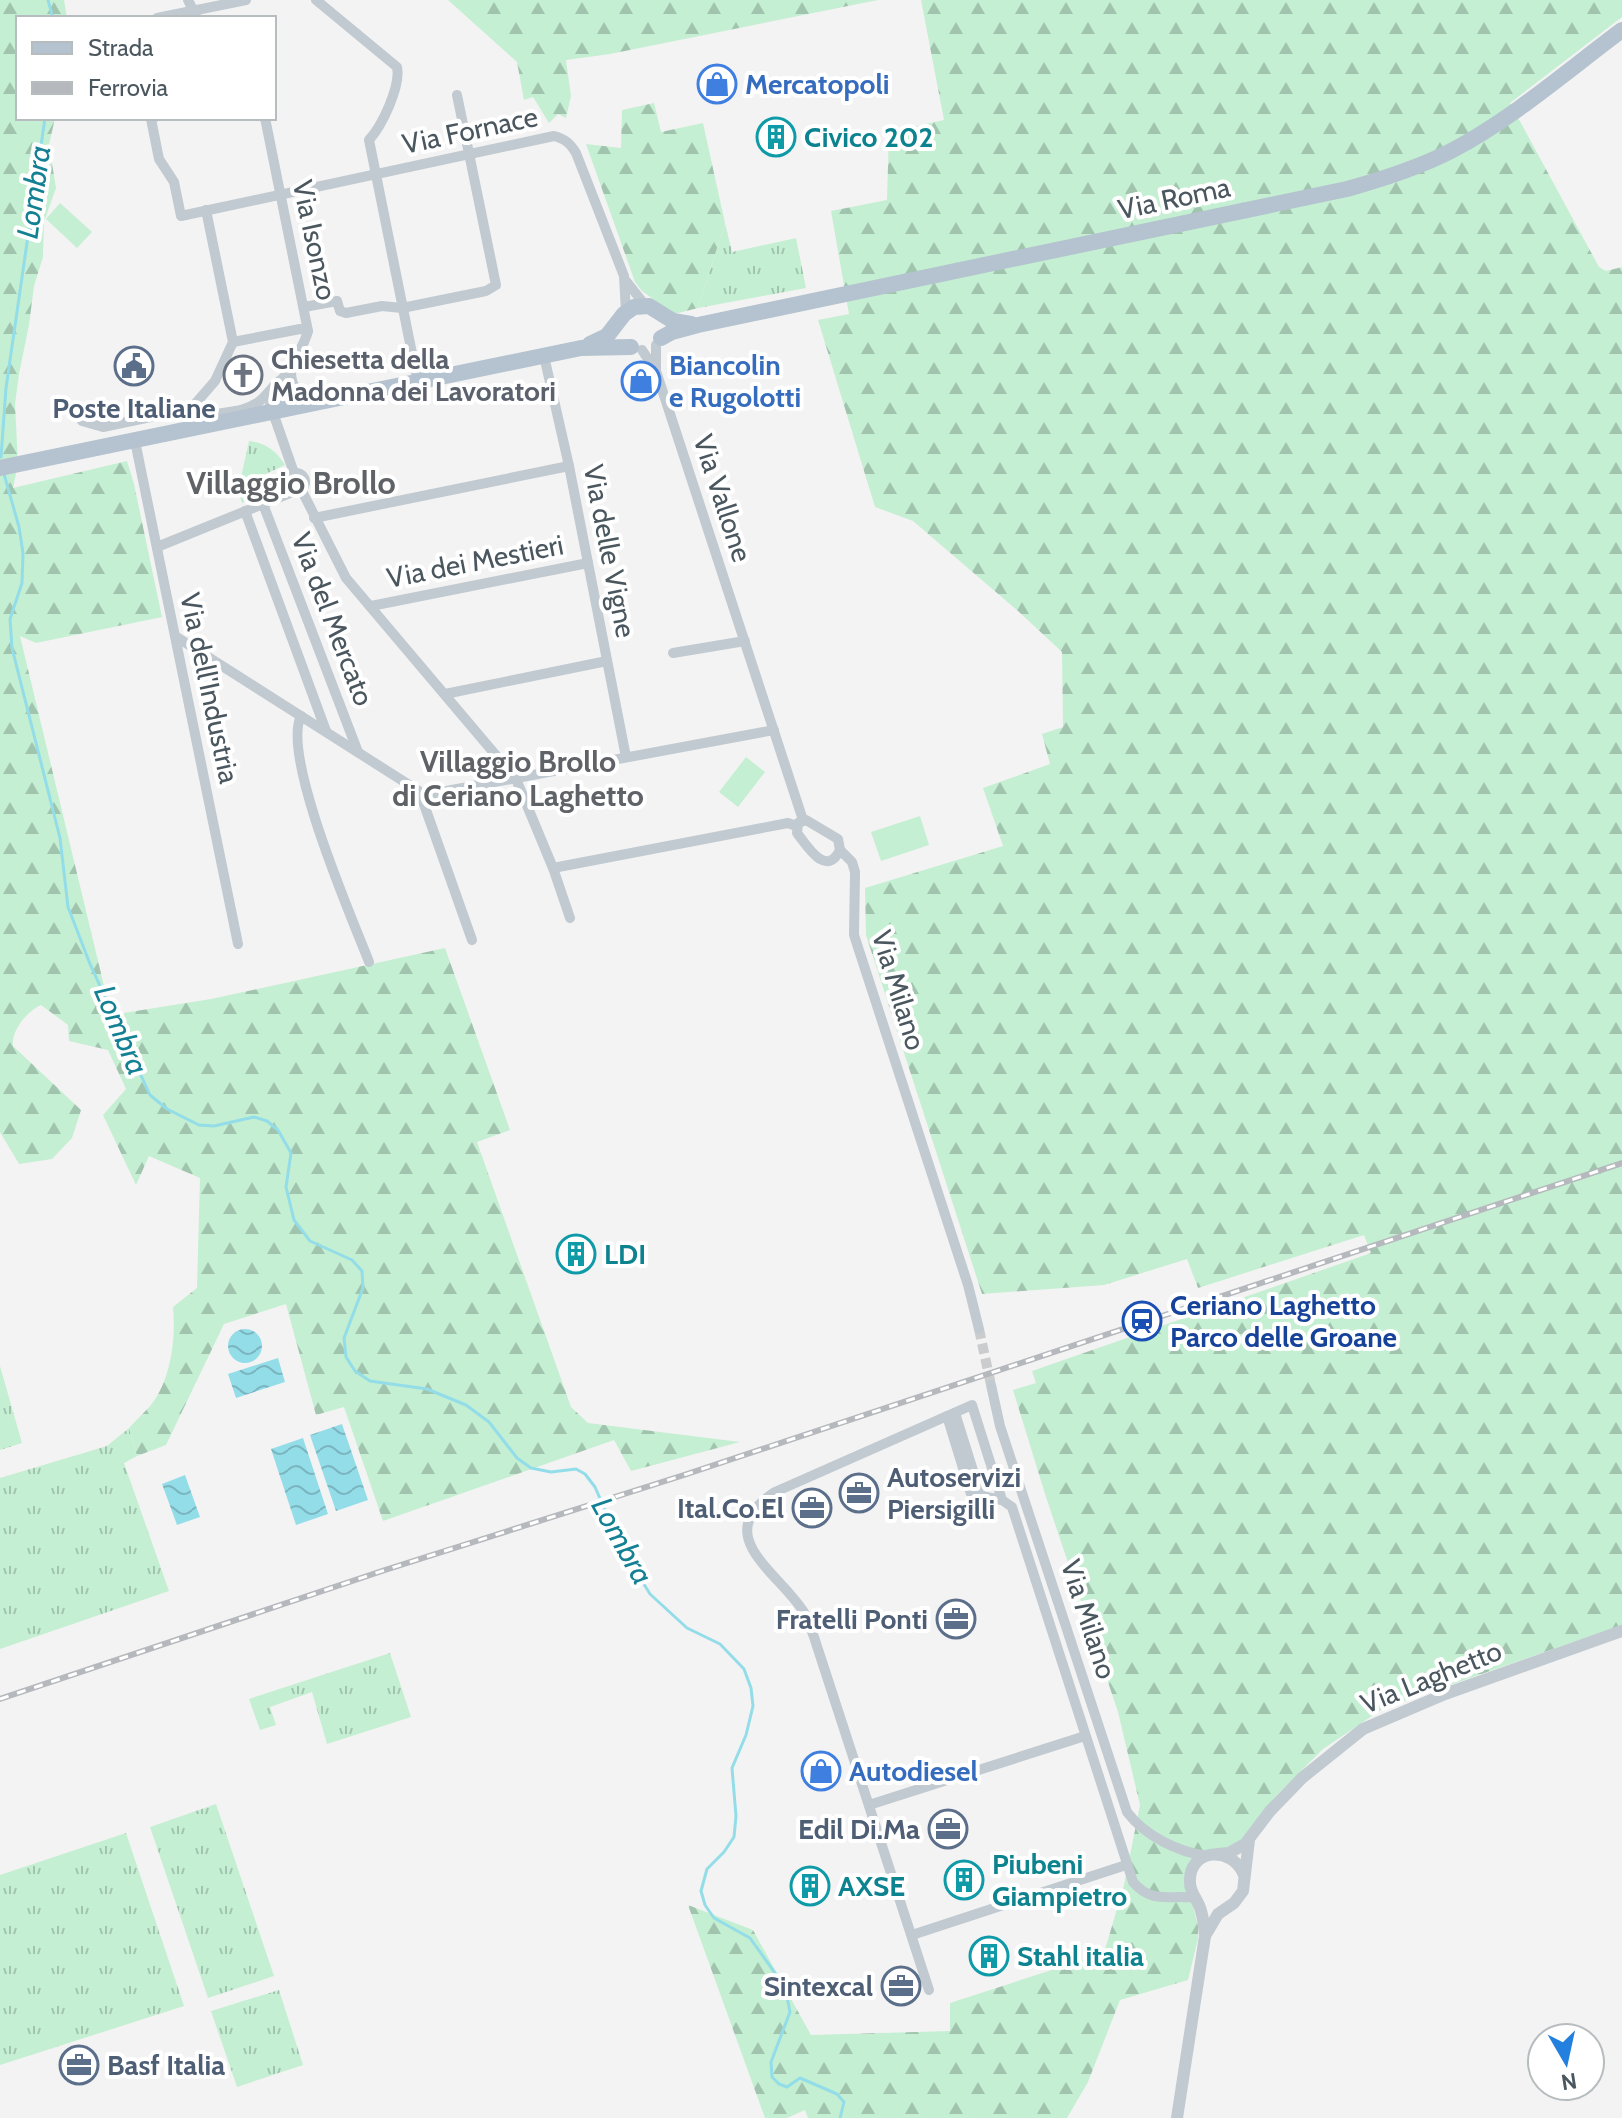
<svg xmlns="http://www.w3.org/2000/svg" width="1622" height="2118" font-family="Cabin,sans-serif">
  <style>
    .grass { fill: url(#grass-tufts) }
    .forest { fill: url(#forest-firs) }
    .park { fill: #c4efd2 }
    .water { fill: url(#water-waves) }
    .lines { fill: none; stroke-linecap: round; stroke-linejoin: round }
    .stream { stroke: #93dde9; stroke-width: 3 }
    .minor-tunnel { stroke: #caccce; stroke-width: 10; stroke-dasharray: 10 5; stroke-linecap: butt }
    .minor { stroke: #c1cad0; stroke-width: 10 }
    .tertiary { stroke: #c1cad0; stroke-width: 12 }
    .primary { stroke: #b4c3cf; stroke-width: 16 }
    .rail-casing { stroke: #b5b8bc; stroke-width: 6 }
    .rail { stroke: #fff; stroke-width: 3; stroke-dasharray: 9; stroke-linecap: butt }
    .labels { text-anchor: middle; stroke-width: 8; stroke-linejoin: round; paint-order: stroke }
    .shop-label { font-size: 28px; font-weight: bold; fill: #366cbe; stroke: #fff; text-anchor: start }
    .street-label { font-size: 28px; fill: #4b575f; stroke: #fff }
    .culture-label { font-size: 28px; font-weight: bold; fill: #0d838f; stroke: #fff; text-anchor: start }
    .worship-label { font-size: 28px; font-weight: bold; fill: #5b616d; stroke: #fff; text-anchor: start }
    .service-label { font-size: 28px; font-weight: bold; fill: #4e5e75; stroke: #fff; text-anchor: end }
    .transit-label { font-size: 28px; font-weight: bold; fill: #164399; stroke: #fff; text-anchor: start }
    .water-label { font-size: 30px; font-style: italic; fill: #138093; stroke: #fff }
    .neighbourhood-label { font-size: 30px; font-weight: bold; fill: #5f6367; stroke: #fff }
    .quarter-label { font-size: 32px; font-weight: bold; fill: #5f6367; stroke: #fff }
  </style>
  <defs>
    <pattern id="grass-tufts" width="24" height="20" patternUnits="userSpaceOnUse" patternTransform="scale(2)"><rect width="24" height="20" fill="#c4efd2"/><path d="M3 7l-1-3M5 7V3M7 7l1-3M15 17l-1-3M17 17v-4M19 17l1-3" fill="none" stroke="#a1c4ae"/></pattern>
    <pattern id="forest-firs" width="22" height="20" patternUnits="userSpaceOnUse" patternTransform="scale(2)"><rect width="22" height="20" fill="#c4efd2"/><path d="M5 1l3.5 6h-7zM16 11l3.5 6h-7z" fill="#a1c4ae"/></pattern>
    <pattern id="water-waves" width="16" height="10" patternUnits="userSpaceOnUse" patternTransform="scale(2)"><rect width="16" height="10" fill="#93dde9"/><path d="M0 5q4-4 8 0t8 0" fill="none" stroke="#7ab6c0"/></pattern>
  </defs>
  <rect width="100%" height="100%" fill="#f4f3f3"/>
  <g class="grass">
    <path d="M725 223 732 252 796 238 806 288 698 308Z"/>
    <path d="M249 441C265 443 277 451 285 465L259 477 255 497 242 503 238 491Z"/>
    <path d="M0 1366 22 1443 0 1450Z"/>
    <path d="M129 1428 137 1456 124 1463 169 1591 0 1649V1478L107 1446Z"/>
    <path d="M390 1653 411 1717 327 1744 312 1692 270 1707 276 1725 260 1730 249 1699Z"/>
    <path d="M216 1804 274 1976 208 1998 150 1827Z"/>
    <path d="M126 1833 184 2006 0 2065V1875Z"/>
    <path d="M279 1990 303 2065 237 2087 211 2011Z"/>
  </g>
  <g class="forest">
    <path d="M0 0H64L67 18H18V118H55L49 145 56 188 44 222 43 257 34 286 29 325 19 374 15 404 18 464 13 488 127 461 134 484 162 617 36 643 20 636 111 1015 211 999 445 948 510 1130 477 1142 571 1407 588 1423 740 1442 631 1471 614 1440 383 1521 344 1407 316 1415 286 1304 224 1324 166 1445 137 1456 129 1428C136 1420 144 1413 151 1405 171 1380 176 1338 173 1307L197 1288 200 1178 149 1156 136 1185 103 1115 126 1089 108 1050 69 1041 68 1025 41 1005C27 1011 11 1031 13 1046L81 1110 72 1138 52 1159 19 1164 0 1132Z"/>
    <path d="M448 0H878L610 54 566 60 571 96 566 118 558 114 549 123 533 97 524 100 517 62Z"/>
    <path d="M921 0H1622V17L1510 103 1599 267 1606 271 1622 267V1625L1384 1708 1323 1749 1276 1796 1239 1842 1231 1847 1209 1852 1186 1878 1198 1926V1939L1188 1980 1120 2000 1088 2082 1067 2118H808L805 2110 787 2118H765L688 1905 753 1930 811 2035 950 2031V2003L1104 1953 1124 1885 1140 1805 1118 1712 1045 1494 1013 1390 1036 1383 1032 1371 1371 1253 1364 1235 1198 1288 1187 1259 1104 1285 982 1294 866 935 865 888 1003 846 983 788 1050 764 1042 734 1063 727 1062 652 1018 611 913 521 875 507 818 320 849 314 831 211 887 200 889 132 944 120Z"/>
    <path d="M654 103 661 132 703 123 725 223 698 308 674 314 642 291 635 282 586 144 621 148 622 110Z"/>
  </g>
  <g class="park">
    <path d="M60 203 92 232 77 248 46 219Z"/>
    <path d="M746 757 765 772 738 807 719 792Z"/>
    <path d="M920 816 929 845 881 861 871 832Z"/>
  </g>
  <g class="water">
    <circle cx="245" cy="1346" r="17"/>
    <path d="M278 1358 285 1382 236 1398 228 1374Z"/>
    <path d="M342 1424 368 1500 336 1511 310 1435Z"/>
    <path d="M303 1438 328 1514 296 1525 271 1449Z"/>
    <path d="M185 1475 200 1517 177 1525 162 1484Z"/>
  </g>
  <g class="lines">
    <g class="stream">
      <path d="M48 0 53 18"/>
      <path d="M1 457 6 388 45 118"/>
      <path d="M4 474 19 527 23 553 22 583 10 619 12 648 60 838 68 907 90 964 150 1095 167 1109 199 1125 214 1126 254 1117 267 1121 278 1130 291 1153 286 1187 294 1220 310 1241 352 1260 362 1271 363 1288 344 1338 346 1357 355 1371 370 1381 427 1389 466 1405 489 1422 517 1458 531 1468 551 1472 576 1469 585 1474 595 1487 622 1549 650 1594 687 1628 720 1644 744 1669 751 1688 753 1706 746 1735 732 1768 736 1816 734 1837 724 1852 707 1869 701 1891 705 1905 714 1918 750 1938 785 1987 790 2012 771 2062 772 2077 779 2084 787 2087 800 2078 837 2094 844 2102 840 2118"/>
    </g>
    <path class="minor-tunnel" d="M979 1329 991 1385"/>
    <g class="minor">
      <path d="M188 0 197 18"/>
      <path d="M316 0 397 67C401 86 382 126 369 140L418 383"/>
      <path d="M157 18 246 0"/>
      <path d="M154 118 151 119 159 159 174 182 181 216 554 136C565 139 570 143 576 153L624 276 626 312"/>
      <path d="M265 118 308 331C304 347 294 358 288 373 283 386 282 399 275 411"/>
      <path d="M626 281 645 305"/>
      <path d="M304 307 337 301 340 311 346 313 382 306 402 308 486 291 496 285 457 95"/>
      <path d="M233 342 300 329 308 331"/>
      <path d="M656 345V369"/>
      <path d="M642 350 656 371 803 820"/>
      <path d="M544 356 569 466 626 757"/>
      <path d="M291 371C291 384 295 390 306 396L320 393 334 394"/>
      <path d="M276 389 270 404 294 473"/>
      <path d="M82 421 103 427 184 410 195 404 215 381 233 342 206 210"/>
      <path d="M188 429C207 406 235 418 257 403 268 396 272 384 284 378"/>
      <path d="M135 441 238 944"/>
      <circle cx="296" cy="482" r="9"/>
      <path d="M301 489 346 578 516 779 553 868 570 918"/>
      <path d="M263 504 358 752"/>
      <path d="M263 504 268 487 288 478"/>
      <path d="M245 511 326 731"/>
      <path d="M314 518 569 466"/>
      <path d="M157 547 295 491"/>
      <path d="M371 606 588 563"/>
      <path d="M175 636 425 795 774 730"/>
      <path d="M673 653 745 641"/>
      <path d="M445 694 607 661"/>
      <path d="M301 716C281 755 352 918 369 962"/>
      <path d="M420 793 472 940"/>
      <path d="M806 820 838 839 840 850C826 878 807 846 797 833L798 823Z"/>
      <path d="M840 850 852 862 855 872 854 935 968 1285 979 1329"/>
      <path d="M553 868 788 823 796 826"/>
      <path d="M991 1385 1000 1426 1127 1812C1145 1836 1178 1852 1207 1856"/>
      <path d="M955 1413 981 1496"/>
      <path d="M947 1416 971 1494 1002 1500 1012 1507 1133 1882C1153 1905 1170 1894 1196 1898"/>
      <path d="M869 1805 1085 1736"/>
      <path d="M912 1935 1126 1865"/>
      <path d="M929 1990 814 1637C811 1630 809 1621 805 1614 782 1574 707 1536 775 1492L972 1405 1002 1500"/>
    </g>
    <g class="tertiary">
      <path d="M284 378 287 374"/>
      <path d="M1217 1854 1229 1853 1245 1844 1270 1811 1302 1778 1363 1729 1445 1694 1622 1631"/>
      <path d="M1205 1936 1218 1914 1234 1903 1243 1891 1249 1840"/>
      <path d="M1177 2118 1205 1936C1204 1928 1204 1920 1201 1911 1199 1901 1190 1893 1190 1883 1188 1848 1232 1845 1244 1875"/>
    </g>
    <g class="primary">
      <path d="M661 338 672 332 698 325 1347 189C1383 179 1418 168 1451 151 1512 119 1567 71 1622 30"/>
      <path d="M590 344 607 336 624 314 634 307 649 306 673 321 691 324"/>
      <path d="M0 468 581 348 631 347"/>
    </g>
    <defs>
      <path id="rail" d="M0 1699 385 1570 684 1475 1622 1163"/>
    </defs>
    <use href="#rail" class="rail-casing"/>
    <use href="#rail" class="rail"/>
  </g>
  <defs>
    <symbol id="shop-ring" viewBox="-11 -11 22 22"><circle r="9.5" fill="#fff" stroke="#3f7fe0" stroke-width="1.5"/><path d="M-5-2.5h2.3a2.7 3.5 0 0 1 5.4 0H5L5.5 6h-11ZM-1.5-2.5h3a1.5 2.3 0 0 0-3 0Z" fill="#3f7fe0"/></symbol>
    <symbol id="building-ring" viewBox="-11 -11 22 22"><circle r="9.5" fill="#fff" stroke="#0f9aa8" stroke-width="1.5"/><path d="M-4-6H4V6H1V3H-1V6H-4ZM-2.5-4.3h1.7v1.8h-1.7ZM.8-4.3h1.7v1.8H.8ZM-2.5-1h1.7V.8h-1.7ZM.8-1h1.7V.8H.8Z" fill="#0f9aa8"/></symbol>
    <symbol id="civic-ring" viewBox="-11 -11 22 22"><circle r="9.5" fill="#fff" stroke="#5c6f8a" stroke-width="1.5"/><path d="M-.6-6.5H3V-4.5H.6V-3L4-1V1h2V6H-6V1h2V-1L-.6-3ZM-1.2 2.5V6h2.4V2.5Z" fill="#5c6f8a"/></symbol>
    <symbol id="church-ring" viewBox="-11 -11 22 22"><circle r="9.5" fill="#fff" stroke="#6b7280" stroke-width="1.5"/><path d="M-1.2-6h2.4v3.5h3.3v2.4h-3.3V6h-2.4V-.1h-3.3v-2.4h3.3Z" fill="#6b7280"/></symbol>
    <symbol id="station-ring" viewBox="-11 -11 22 22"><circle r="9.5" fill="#fff" stroke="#1a4fb4" stroke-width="1.5"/><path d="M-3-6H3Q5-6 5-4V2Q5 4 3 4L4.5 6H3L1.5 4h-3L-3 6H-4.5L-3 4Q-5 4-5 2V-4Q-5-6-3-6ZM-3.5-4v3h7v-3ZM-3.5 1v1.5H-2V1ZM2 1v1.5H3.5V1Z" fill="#1a4fb4"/></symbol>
    <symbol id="office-ring" viewBox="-11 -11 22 22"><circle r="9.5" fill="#fff" stroke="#5c6f8a" stroke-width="1.5"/><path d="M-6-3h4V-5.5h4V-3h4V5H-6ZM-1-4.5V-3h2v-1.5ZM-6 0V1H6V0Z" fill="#5c6f8a"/></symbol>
  </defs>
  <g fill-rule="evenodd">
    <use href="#shop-ring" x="695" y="62" width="44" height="44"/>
    <use href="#building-ring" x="754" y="115" width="44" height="44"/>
    <use href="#civic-ring" x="112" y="344" width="44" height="44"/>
    <use href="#church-ring" x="221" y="353" width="44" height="44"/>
    <use href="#shop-ring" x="619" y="359" width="44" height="44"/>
    <use href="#building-ring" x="554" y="1232" width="44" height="44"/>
    <use href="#station-ring" x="1120" y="1299" width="44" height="44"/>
    <use href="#office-ring" x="837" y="1471" width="44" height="44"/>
    <use href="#office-ring" x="790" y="1486" width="44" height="44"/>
    <use href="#office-ring" x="934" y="1597" width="44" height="44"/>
    <use href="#shop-ring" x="799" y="1749" width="44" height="44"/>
    <use href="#office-ring" x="926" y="1807" width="44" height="44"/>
    <use href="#building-ring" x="942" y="1858" width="44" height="44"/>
    <use href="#building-ring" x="788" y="1864" width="44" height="44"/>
    <use href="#building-ring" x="967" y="1934" width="44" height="44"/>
    <use href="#office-ring" x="879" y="1964" width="44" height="44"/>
    <use href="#office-ring" x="57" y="2043" width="44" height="44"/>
  </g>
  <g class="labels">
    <g class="shop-label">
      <text x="745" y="94">Mercatopoli</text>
      <text x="669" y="375">Biancolin<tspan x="669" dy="32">e Rugolotti</tspan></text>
      <text x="849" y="1781">Autodiesel</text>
    </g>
    <g class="street-label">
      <text transform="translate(470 130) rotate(-12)" y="10">Via Fornace</text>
      <text transform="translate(1174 198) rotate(-12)" y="10">Via Roma</text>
      <text transform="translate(315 240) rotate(78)" y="10">Via Isonzo</text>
      <text transform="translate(723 498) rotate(72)" y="10">Via Vallone</text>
      <text transform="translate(610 551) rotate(79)" y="10">Via delle Vigne</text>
      <text transform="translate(475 561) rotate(-11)" y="10">Via dei Mestieri</text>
      <text transform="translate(333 619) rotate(69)" y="10">Via del Mercato</text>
      <text transform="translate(210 688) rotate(78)" y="10">Via dell'Industria</text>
      <text transform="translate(899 990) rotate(73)" y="10">Via Milano</text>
      <text transform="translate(1089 1619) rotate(72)" y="10">Via Milano</text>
      <text transform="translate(1431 1677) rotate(-22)" y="10">Via Laghetto</text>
    </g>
    <g class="culture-label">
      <text x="804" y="147">Civico 202</text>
      <text x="604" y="1264">LDI</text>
      <text x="992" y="1874">Piubeni<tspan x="992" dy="32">Giampietro</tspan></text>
      <text x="838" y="1896">AXSE</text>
      <text x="1017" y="1966">Stahl italia</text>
    </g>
    <g class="worship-label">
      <text x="271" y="369">Chiesetta della<tspan x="271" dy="32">Madonna dei Lavoratori</tspan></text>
    </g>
    <g class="service-label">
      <text x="134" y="418" text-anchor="middle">Poste Italiane</text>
      <text x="887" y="1487" text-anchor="start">Autoservizi<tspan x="887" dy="32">Piersigilli</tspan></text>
      <text x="784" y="1518">Ital.Co.El</text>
      <text x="928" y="1629">Fratelli Ponti</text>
      <text x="920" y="1839">Edil Di.Ma</text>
      <text x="873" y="1996">Sintexcal</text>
      <text x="107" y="2075" text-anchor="start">Basf Italia</text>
    </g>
    <g class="transit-label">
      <text x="1170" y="1315">Ceriano Laghetto<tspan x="1170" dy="32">Parco delle Groane</tspan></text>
    </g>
    <g class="water-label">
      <text transform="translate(34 192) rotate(-82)" y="10">Lombra</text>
      <text transform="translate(121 1030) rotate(67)" y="10">Lombra</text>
      <text transform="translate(622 1541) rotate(61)" y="10">Lombra</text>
    </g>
    <g class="neighbourhood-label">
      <text x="518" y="772">Villaggio Brollo<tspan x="518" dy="34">di Ceriano Laghetto</tspan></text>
    </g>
    <g class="quarter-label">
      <text x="291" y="494">Villaggio Brollo</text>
    </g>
  </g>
  <rect x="16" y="16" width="260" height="104" fill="#ffffff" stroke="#b7bcbf" stroke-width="2"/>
  <rect x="32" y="42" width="40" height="12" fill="#b4c3cf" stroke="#b7bcbf" stroke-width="2"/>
  <text x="88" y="56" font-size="24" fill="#4b575f">Strada</text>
  <rect x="32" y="82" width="40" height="12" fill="#b5b8bc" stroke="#b7bcbf" stroke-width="2"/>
  <text x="88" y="96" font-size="24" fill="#4b575f">Ferrovia</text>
  <g transform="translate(1566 2062) rotate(171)"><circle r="38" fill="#ffffff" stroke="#b7bcbf" stroke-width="2"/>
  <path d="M0-6L14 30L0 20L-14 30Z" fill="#2380de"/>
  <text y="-12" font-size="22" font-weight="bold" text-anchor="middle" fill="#4b575f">N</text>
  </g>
</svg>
